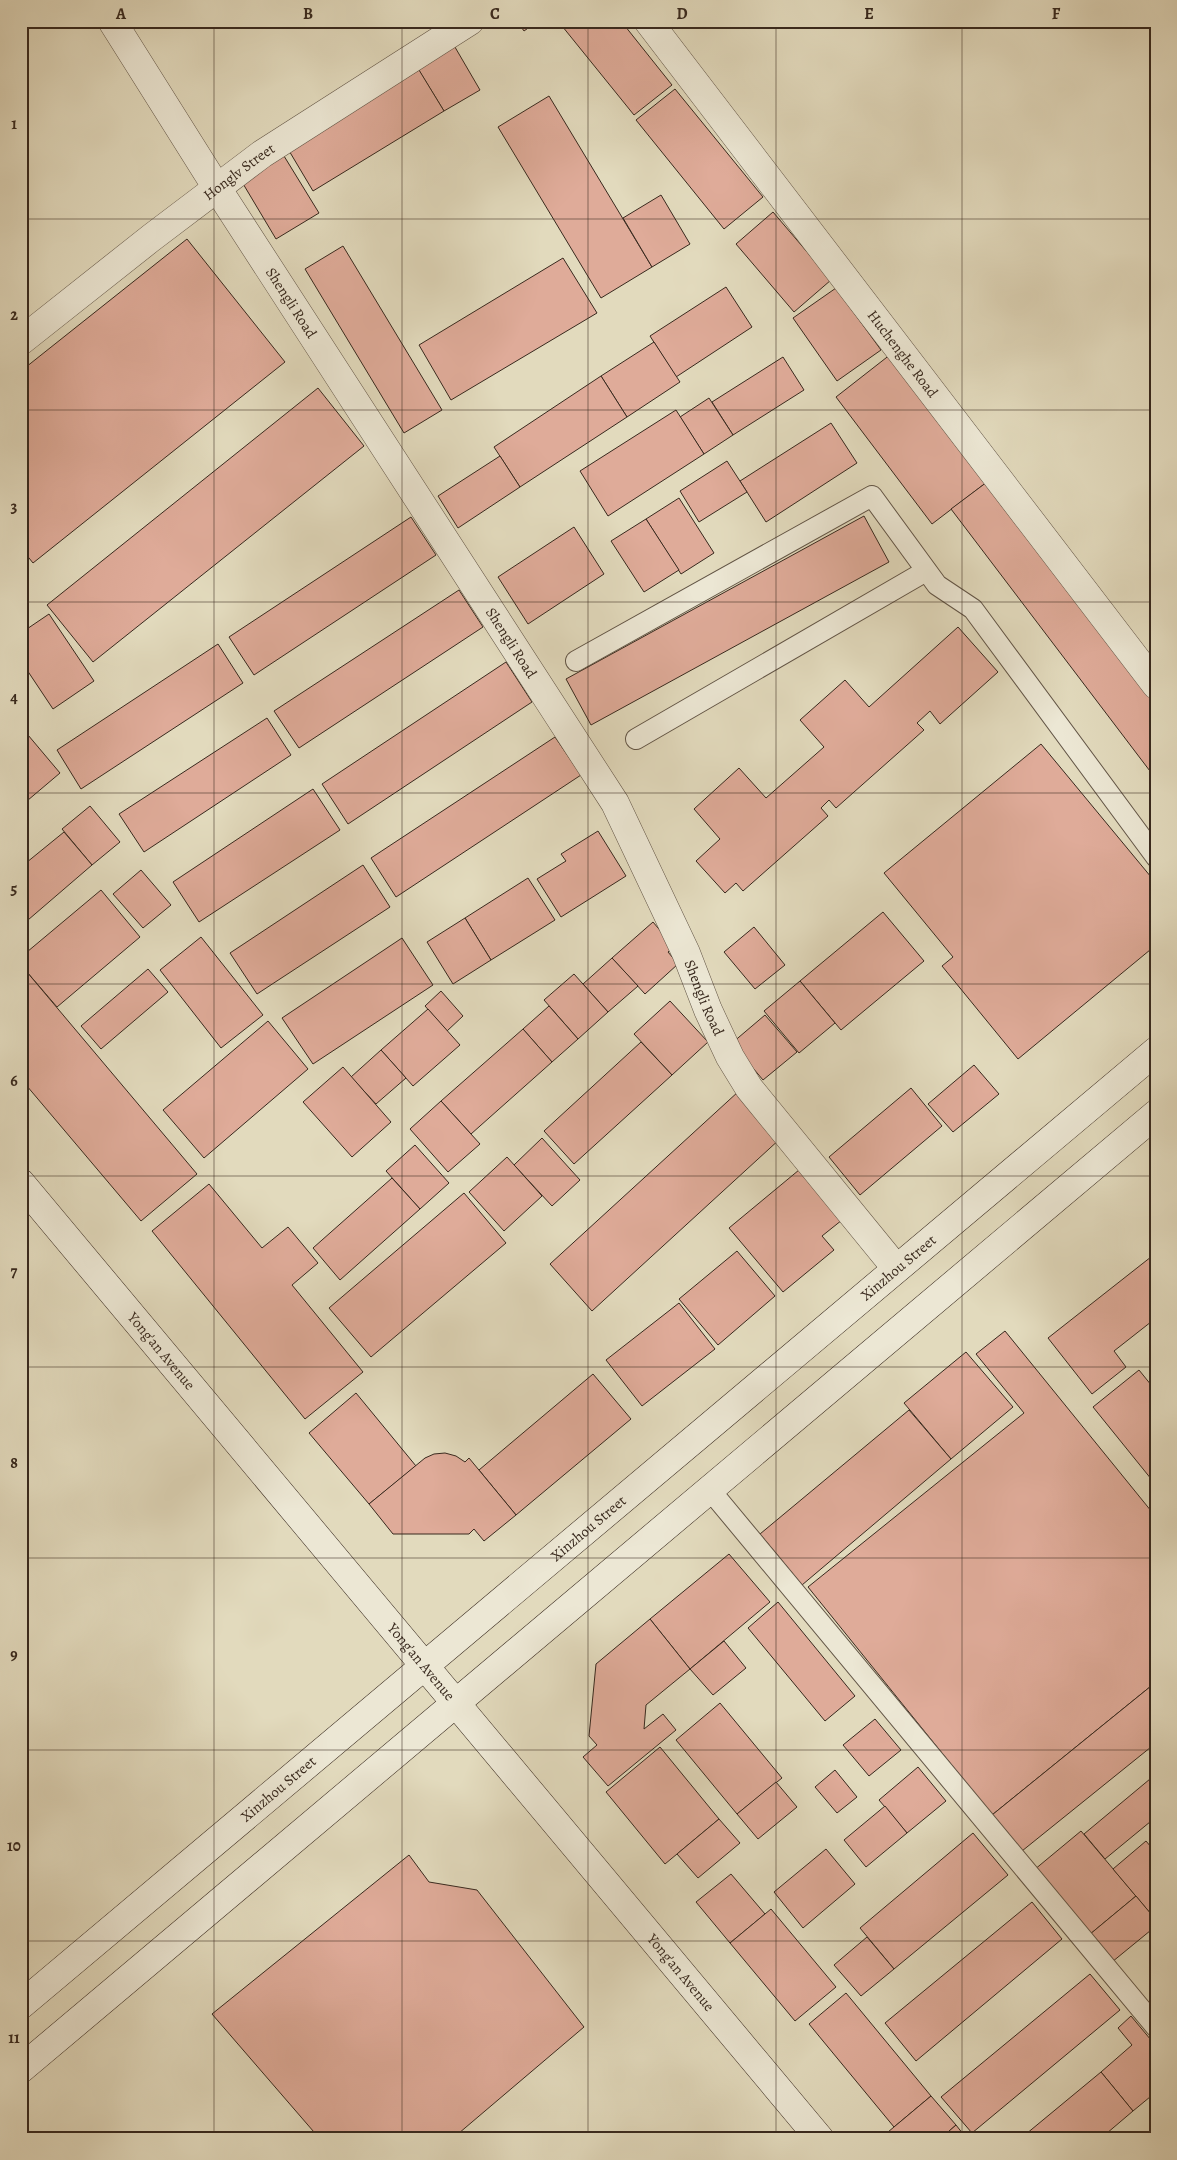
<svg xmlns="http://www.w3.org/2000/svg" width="1177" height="2160" font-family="Alegreya,serif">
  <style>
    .building { fill: #dfab99; stroke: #38291e }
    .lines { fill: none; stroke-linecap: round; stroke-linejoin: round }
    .lane-casing { stroke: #625546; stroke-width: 22 }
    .street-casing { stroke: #625546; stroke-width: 29 }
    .secondary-casing { stroke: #38291e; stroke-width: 29 }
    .lane { stroke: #ece7d4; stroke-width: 20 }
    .street { stroke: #ece7d4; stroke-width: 28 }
    .secondary { stroke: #ece7d4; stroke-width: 28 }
    .grid { fill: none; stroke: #38291e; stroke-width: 1; stroke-opacity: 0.55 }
    .labels { text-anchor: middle; stroke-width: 4; stroke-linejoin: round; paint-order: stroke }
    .street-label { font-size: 15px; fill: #38291e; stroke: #ece7d4 }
    .neatline { fill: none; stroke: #38291e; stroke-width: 2 }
    .grid-label { font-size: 16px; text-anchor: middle; font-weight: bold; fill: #38291e }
  </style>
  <rect width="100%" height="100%" fill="#e2dabd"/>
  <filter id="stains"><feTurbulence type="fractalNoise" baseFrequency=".004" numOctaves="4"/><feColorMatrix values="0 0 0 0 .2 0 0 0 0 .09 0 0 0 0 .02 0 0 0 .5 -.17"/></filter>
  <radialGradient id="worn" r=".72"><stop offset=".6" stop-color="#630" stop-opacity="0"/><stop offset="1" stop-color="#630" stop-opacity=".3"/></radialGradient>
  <g class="building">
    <path d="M517 21H538L524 31Z"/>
    <path d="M558 21H621L672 85 634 115Z"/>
    <path d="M452 42 480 90 444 111 415 64Z"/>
    <path d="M419 70 444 111 313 191 288 149Z"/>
    <path d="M675 89 763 197 724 229 636 120Z"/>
    <path d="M549 96 652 267 601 298 498 127Z"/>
    <path d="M284 156 319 213 276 239 242 182Z"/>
    <path d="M661 195 690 244 652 267 623 218Z"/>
    <path d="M773 212 831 280 794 312 736 244Z"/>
    <path d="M187 239 285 362 33 563 21 548V371Z"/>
    <path d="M343 246 442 410 404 433 305 269Z"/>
    <path d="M563 258 597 313 451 400 419 345Z"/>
    <path d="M726 287 752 327 676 377 650 336Z"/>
    <path d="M836 288 881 350 837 381 793 318Z"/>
    <path d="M654 342 680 382 627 417 601 376Z"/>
    <path d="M891 354 987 482 932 524 836 397Z"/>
    <path d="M783 357 804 390 733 435 712 402Z"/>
    <path d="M601 376 627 417 520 487 494 447Z"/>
    <path d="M318 388 364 446 93 662 47 605Z"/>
    <path d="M709 398 733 435 704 454 680 417Z"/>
    <path d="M676 410 704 454 608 516 580 471Z"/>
    <path d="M831 423 857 463 766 522 740 481Z"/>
    <path d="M500 456 520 487 458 528 438 496Z"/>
    <path d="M727 461 747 492 699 522 680 491Z"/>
    <path d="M987 482 1156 705V779L951 509Z"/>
    <path d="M679 498 714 553 681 574 646 519Z"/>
    <path d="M864 516 889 562 591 725 566 679Z"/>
    <path d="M411 517 436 555 254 675 229 637Z"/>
    <path d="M646 519 679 570 644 592 611 541Z"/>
    <path d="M574 527 604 574 528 624 498 577Z"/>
    <path d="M459 590 483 627 299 748 274 711Z"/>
    <path d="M49 614 94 681 53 709 21 661V633Z"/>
    <path d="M958 627 998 672 940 724 930 711 917 723 924 730 836 808 829 800 821 808 828 816 743 891 736 883 725 893 696 861 720 839 694 809 739 768 766 798 824 747 800 720 845 680 869 707Z"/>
    <path d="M218 644 243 683 81 789 57 750Z"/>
    <path d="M506 662 532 702 348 824 322 784Z"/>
    <path d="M267 718 291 755 144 852 119 814Z"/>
    <path d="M28 735 60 773 21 806V741Z"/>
    <path d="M555 737 581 775 396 897 371 858Z"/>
    <path d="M1041 744 1156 883V945L1018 1059 942 966 953 957 884 873Z"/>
    <path d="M313 789 340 830 199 922 173 882Z"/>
    <path d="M90 806 120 842 92 865 62 829Z"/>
    <path d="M598 831 626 876 561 917 537 879 566 861 561 854Z"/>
    <path d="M64 832 92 865 21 926V867Z"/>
    <path d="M363 865 390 907 257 994 230 953Z"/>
    <path d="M141 870 171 905 143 928 113 894Z"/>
    <path d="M528 878 555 920 491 960 465 918Z"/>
    <path d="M101 890 140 937 57 1007 21 965V957Z"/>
    <path d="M883 912 924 961 841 1030 800 981Z"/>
    <path d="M465 918 491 960 453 984 427 942Z"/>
    <path d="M653 922 674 947 668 952 678 964 645 994 612 958Z"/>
    <path d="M754 927 785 965 755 989 724 952Z"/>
    <path d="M201 937 263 1015 221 1048 160 970Z"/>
    <path d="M402 938 433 985 313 1064 282 1018Z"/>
    <path d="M612 958 638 986 608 1012 583 984Z"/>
    <path d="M21 965 197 1174 141 1221 21 1079Z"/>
    <path d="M148 969 168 992 101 1049 81 1026Z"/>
    <path d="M574 974 608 1012 578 1039 544 1000Z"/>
    <path d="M800 981 835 1023 799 1053 764 1011Z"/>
    <path d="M441 991 463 1016 447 1031 425 1006Z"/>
    <path d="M670 1001 708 1042 672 1075 634 1034Z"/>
    <path d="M549 1006 578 1039 552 1062 523 1029Z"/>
    <path d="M428 1009 460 1045 413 1086 381 1050Z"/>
    <path d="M765 1015 797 1052 763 1080 732 1043Z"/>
    <path d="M268 1021 308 1069 204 1158 163 1110Z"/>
    <path d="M523 1029 552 1062 471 1134 441 1101Z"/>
    <path d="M641 1042 672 1075 574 1164 544 1131Z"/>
    <path d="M381 1050 406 1078 376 1104 351 1077Z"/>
    <path d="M974 1065 999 1094 953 1132 928 1104Z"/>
    <path d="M343 1067 391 1122 352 1157 303 1102Z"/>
    <path d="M911 1088 942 1126 860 1195 829 1157Z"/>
    <path d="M739 1091 781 1138 592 1311 550 1264Z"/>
    <path d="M441 1101 480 1144 448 1172 410 1129Z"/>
    <path d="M542 1138 580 1180 552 1206 514 1165Z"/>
    <path d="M415 1145 449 1183 420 1209 386 1171Z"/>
    <path d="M507 1157 542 1196 504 1231 469 1192Z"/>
    <path d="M805 1165 847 1216 822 1236 834 1250 783 1292 729 1228Z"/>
    <path d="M392 1178 420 1209 340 1280 313 1248Z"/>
    <path d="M209 1184 262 1248 288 1227 318 1263 292 1285 363 1372 305 1419 152 1231Z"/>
    <path d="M464 1193 506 1243 371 1357 329 1308Z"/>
    <path d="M737 1251 775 1296 718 1345 679 1299Z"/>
    <path d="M1156 1253V1318L1114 1351 1126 1367 1092 1394 1048 1338Z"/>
    <path d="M679 1303 715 1349 642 1406 606 1360Z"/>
    <path d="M1005 1331 1156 1517V1682L992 1815 808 1587 1024 1413 976 1354Z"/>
    <path d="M966 1352 1013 1407 951 1459 904 1403Z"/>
    <path d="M1139 1370 1156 1391V1485L1093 1407Z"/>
    <path d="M593 1374 631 1419 516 1515 479 1470Z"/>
    <path d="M356 1393 416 1466 369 1504 309 1433Z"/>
    <path d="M909 1410 951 1459 802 1585 760 1534Z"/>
    <path d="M445 1453 456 1456 465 1462 469 1458 516 1515 484 1541 474 1529 469 1534H393L369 1504 425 1458 434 1454Z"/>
    <path d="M729 1554 770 1602 690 1669 650 1619Z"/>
    <path d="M778 1602 855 1696 825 1721 748 1628Z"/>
    <path d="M650 1619 690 1669 646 1705 644 1729 663 1714 676 1730 608 1786 583 1757 597 1745 589 1736 596 1664Z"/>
    <path d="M724 1641 746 1668 713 1695 690 1669Z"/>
    <path d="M1156 1682V1743L1022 1851 992 1815Z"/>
    <path d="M720 1703 782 1778 737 1814 676 1740Z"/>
    <path d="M875 1719 901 1750 869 1776 843 1745Z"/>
    <path d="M660 1747 719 1819 665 1864 606 1792Z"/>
    <path d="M918 1767 946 1801 907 1833 879 1800Z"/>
    <path d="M835 1770 857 1797 837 1813 815 1787Z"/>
    <path d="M1156 1774V1817L1105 1859 1084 1834Z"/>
    <path d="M776 1782 797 1807 758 1839 737 1814Z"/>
    <path d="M885 1806 907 1833 866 1867 844 1840Z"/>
    <path d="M719 1819 740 1843 698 1878 677 1854Z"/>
    <path d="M1081 1831 1136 1896 1089 1935 1034 1870Z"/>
    <path d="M973 1833 1008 1875 894 1969 860 1928Z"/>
    <path d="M1146 1841 1156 1853V1920L1113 1869Z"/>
    <path d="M826 1849 855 1884 803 1928 774 1892Z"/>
    <path d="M409 1855 429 1882 477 1890 584 2027 452 2139H320L212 2014Z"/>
    <path d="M731 1874 765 1914 730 1943 696 1902Z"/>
    <path d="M1136 1896 1156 1920V1926L1112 1962 1089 1935Z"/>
    <path d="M1032 1902 1062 1939 916 2061 885 2023Z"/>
    <path d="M771 1909 836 1987 795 2021 730 1943Z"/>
    <path d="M867 1937 894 1969 861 1996 834 1965Z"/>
    <path d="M1090 1974 1120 2010 972 2133 941 2097Z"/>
    <path d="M846 1993 931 2096 894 2127 809 2024Z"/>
    <path d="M1131 2016 1156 2046V2092L1133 2111 1101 2072 1132 2045 1118 2028Z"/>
    <path d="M1101 2072 1133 2111 1100 2139H1020Z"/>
    <path d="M931 2096 956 2125 940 2139H894L888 2132Z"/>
    <path d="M956 2125 967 2139H940Z"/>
  </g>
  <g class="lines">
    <defs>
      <g id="lane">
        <path d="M576 661 872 496 937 585 973 609 1156 857"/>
        <path d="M636 739 926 571"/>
        <path d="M710 1490 1156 2027"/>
      </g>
      <g id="street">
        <path id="s1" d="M112 21 217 188 615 803 686 953 708 1010 730 1057 749 1088 896 1268"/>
        <path id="s2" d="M648 21 1156 685"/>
        <path id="s3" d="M21 341 151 238 262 154 470 21"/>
      </g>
      <g id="secondary">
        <path id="s4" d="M21 1183 820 2139"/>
        <path id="s5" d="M21 2005 1156 1051"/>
        <path d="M21 2069 1156 1114"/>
      </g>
    </defs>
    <use href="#lane" class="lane-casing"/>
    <use href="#street" class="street-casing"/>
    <use href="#secondary" class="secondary-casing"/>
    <use href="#lane" class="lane"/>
    <use href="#street" class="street"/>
    <use href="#secondary" class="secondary"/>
  </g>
  <path class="grid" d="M214 21V2139M402 21V2139M588 21V2139M776 21V2139M962 21V2139M21 219H1156M21 410H1156M21 602H1156M21 793H1156M21 984H1156M21 1176H1156M21 1367H1156M21 1558H1156M21 1750H1156M21 1941H1156"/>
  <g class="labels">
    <g class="street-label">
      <text dy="5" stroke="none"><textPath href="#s3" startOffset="276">Honglv Street</textPath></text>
      <text dy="5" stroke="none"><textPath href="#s1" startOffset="334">Shengli Road</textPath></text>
      <text dy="5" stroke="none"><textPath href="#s2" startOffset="419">Huchenghe Road</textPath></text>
      <text dy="5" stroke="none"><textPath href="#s1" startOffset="739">Shengli Road</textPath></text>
      <text dy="5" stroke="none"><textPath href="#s1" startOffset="1144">Shengli Road</textPath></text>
      <text dy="5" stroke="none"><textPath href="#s5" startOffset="1146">Xinzhou Street</textPath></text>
      <text dy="5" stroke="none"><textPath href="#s4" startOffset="219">Yong'an Avenue</textPath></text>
      <text dy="5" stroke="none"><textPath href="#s5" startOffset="741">Xinzhou Street</textPath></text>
      <text dy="5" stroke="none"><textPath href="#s4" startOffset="624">Yong'an Avenue</textPath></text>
      <text dy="5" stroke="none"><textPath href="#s5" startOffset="336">Xinzhou Street</textPath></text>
      <text dy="5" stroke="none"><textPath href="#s4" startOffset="1029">Yong'an Avenue</textPath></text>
    </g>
  </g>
  <rect width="1177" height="2160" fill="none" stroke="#e2dabd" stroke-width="55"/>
  <rect x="28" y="28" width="1122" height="2104" class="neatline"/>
  <g class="grid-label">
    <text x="121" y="19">A</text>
    <text x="308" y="19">B</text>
    <text x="495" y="19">C</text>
    <text x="682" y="19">D</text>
    <text x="869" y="19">E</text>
    <text x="1056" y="19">F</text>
    <text x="14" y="129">1</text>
    <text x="14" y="320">2</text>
    <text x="14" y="512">3</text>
    <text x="14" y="703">4</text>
    <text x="14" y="894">5</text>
    <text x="14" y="1086">6</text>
    <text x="14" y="1277">7</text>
    <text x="14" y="1468">8</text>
    <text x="14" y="1660">9</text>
    <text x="14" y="1851">10</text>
    <text x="14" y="2043">11</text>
  </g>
  <rect width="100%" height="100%" filter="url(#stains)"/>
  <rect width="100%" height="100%" fill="url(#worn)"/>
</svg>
